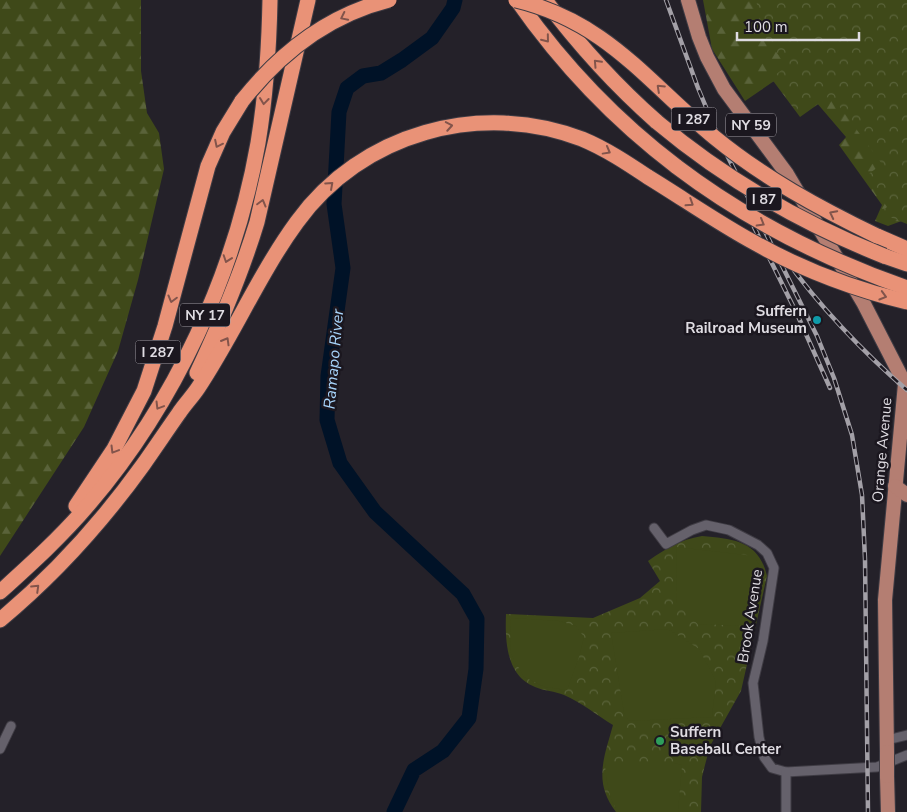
<svg xmlns="http://www.w3.org/2000/svg" width="907" height="812" font-family="'Nunito Sans',sans-serif">
  <style>
    .forest { fill: url(#forest-firs) }
    .park { fill: url(#park-crowns) }
    .pitch { fill: #3f4919 }
    .lines { fill: none; stroke-linecap: round; stroke-linejoin: round }
    .river { stroke: #001227; stroke-width: 15 }
    .minor-casing { stroke: #3f3c44; stroke-width: 11 }
    .primary-casing { stroke: #3f3c44; stroke-width: 16 }
    .motorway-casing { stroke: #3f3c44; stroke-width: 17 }
    .minor { stroke: #65616b; stroke-width: 9 }
    .primary { stroke: #b47e72; stroke-width: 14 }
    .motorway { stroke: #e99277; stroke-width: 15 }
    .rail-casing { stroke: #a3a0a7; stroke-width: 4.5 }
    .rail { stroke: #1b171f; stroke-width: 2.5; stroke-dasharray: 8; stroke-linecap: butt }
    .primary-bridge-casing { stroke: #3f3c44; stroke-width: 16; stroke-linecap: butt }
    .motorway-bridge-casing { stroke: #3f3c44; stroke-width: 17; stroke-linecap: butt }
    .primary-bridge { stroke: #b47e72; stroke-width: 14 }
    .motorway-bridge { stroke: #e99277; stroke-width: 15 }
    .oneway { stroke: #82544b }
    .culture-dot { fill: #0f9aa8; stroke: #1b171f; stroke-width: 2 }
    .leisure-dot { fill: #2e9e5b; stroke: #1b171f; stroke-width: 2 }
    .labels { text-anchor: middle; stroke-width: 5; stroke-linejoin: round; paint-order: stroke }
    .shield { fill: #1b171f; stroke: #a4a1a8; stroke-width: 1 }
    .shield-label { font-size: 14px; font-weight: bold; fill: #dfdce2 }
    .poi-label { font-size: 15px; font-weight: bold; fill: #dfdce2; stroke: #1b171f; text-anchor: end }
    .street-label { font-size: 15px; fill: #dfdce2; stroke: #1b171f }
    .water-label { font-size: 16px; font-style: italic; fill: #a8d5fc; stroke: #1b171f }
  </style>
  <defs>
    <pattern id="forest-firs" width="22" height="20" patternUnits="userSpaceOnUse" patternTransform="scale(1.25)"><rect width="22" height="20" fill="#3f4919"/><path d="M5 1l3.5 6h-7zM16 11l3.5 6h-7z" fill="#5a633a"/></pattern>
    <pattern id="park-crowns" width="20" height="18" patternUnits="userSpaceOnUse" patternTransform="scale(1.25)"><rect width="20" height="18" fill="#3f4919"/><path d="M2 6a3 3 0 1 1 6 0M12 15a3 3 0 1 1 6 0" fill="none" stroke="#5a633a"/></pattern>
  </defs>
  <rect width="100%" height="100%" fill="#242129"/>
  <g class="forest">
    <path d="M0 0H141V71L147 113 159 133 164 169 138 280 118 351 84 427 0 556Z"/>
    <path d="M703 0H907V219L888 226 875 221 882 205 839 145 846 137 816 102 777 79 745 101 712 49Z"/>
  </g>
  <g class="park">
    <path d="M756 0H907V224L880 213 887 207 866 176 882 164 831 95 800 117 771 78 787 66 764 36Z"/>
    <path d="M702 536C734 539 759 541 767 576L741 691 710 746 705 765 702 777 701 812H616C593 782 604 758 613 725 598 716 581 702 564 695 555 691 544 691 535 687 506 676 505 640 506 614L593 618 640 598 660 581 648 561C667 548 679 540 702 536Z"/>
  </g>
  <g class="pitch">
    <path d="M676 547 746 555 756 560 760 566 754 598 746 626 698 624 677 604Z"/>
    <path d="M511 618 559 621 576 626 584 637 579 657 567 690 545 687 524 677 510 652Z"/>
    <path d="M668 629 699 649 716 681 712 717 629 721 624 713 611 633Z"/>
    <path d="M605 763H674L682 765 678 812H620C608 803 606 777 605 763Z"/>
  </g>
  <g class="lines">
    <path class="river" d="M394 812 414 770 443 751 469 718 476 669 477 619 463 594 375 512 340 463 327 420 328 376 343 268 334 204 339 112 347 88 363 76 381 73 402 60 432 38 453 8 455 0"/>
    <defs>
      <g id="minor">
        <path d="M654 528 666 544 692 530 706 525 729 530 758 545 767 553 774 568 763 641 753 683 759 737 764 757 772 768 786 772 877 767 907 755"/>
        <path d="M887 740 907 735"/>
        <path d="M0 749 11 726"/>
        <path d="M786 812V772"/>
      </g>
      <g id="primary">
        <path d="M688 0 699 37 707 57 724 89 787 174 864 304 905 384 885 600 887 752"/>
        <path d="M895 486 907 495"/>
        <path d="M887 776 888 812"/>
      </g>
      <g id="motorway">
        <path d="M517 0C561 63 615 120 677 167"/>
        <path d="M545 0C578 44 615 85 657 122"/>
        <path d="M877 236 907 249"/>
        <path d="M884 256 907 264"/>
        <path d="M197 373C220 324 241 275 257 222L308 0"/>
        <path d="M76 506 114 449 144 391 165 326 208 166 223 132 242 101"/>
        <path d="M0 592C31 564 62 536 89 504 175 403 235 274 258 143 266 95 269 48 270 0"/>
        <path d="M0 620C54 575 102 522 143 465 155 448 167 430 179 413 185 404 192 397 198 388 234 334 259 274 297 222 361 133 480 100 582 139 606 149 627 163 648 177"/>
      </g>
    </defs>
    <use href="#minor" class="minor-casing"/>
    <use href="#primary" class="primary-casing"/>
    <use href="#motorway" class="motorway-casing"/>
    <use href="#minor" class="minor"/>
    <use href="#primary" class="primary"/>
    <use href="#motorway" class="motorway"/>
    <defs>
      <g id="rail">
        <path d="M666 0 698 88 721 143 817 336 834 378 852 435 862 495 865 559 868 812"/>
        <path d="M754 227 797 314 830 388"/>
        <path d="M785 258C817 304 865 354 907 390"/>
      </g>
    </defs>
    <use href="#rail" class="rail-casing"/>
    <use href="#rail" class="rail"/>
    <defs>
      <path id="primary-bridge" d="M887 752V776"/>
      <g id="motorway-bridge">
        <path d="M516 0C607 22 646 81 714 137 764 178 819 208 877 236"/>
        <path d="M242 101C280 53 329 15 389 0"/>
        <path d="M657 122C725 179 801 223 884 256"/>
        <path d="M677 167C747 220 824 259 907 288"/>
        <path d="M648 177C684 199 718 223 755 243 803 270 854 289 907 302"/>
      </g>
    </defs>
    <use href="#primary-bridge" class="primary-bridge-casing"/>
    <use href="#motorway-bridge" class="motorway-bridge-casing"/>
    <use href="#primary-bridge" class="primary-bridge"/>
    <use href="#motorway-bridge" class="motorway-bridge"/>
  </g>
  <defs><path id="oneway-chevron" d="M-2-3.5L2.5 0L-2 3.5" fill="none" stroke-width="1.6" stroke-linecap="round" stroke-linejoin="round" transform="scale(1.25)"/></defs>
  <g class="oneway">
    <use href="#oneway-chevron" transform="translate(344 17) rotate(154)"/>
    <use href="#oneway-chevron" transform="translate(546 39) rotate(51)"/>
    <use href="#oneway-chevron" transform="translate(597 63) rotate(-133)"/>
    <use href="#oneway-chevron" transform="translate(660 88) rotate(-137)"/>
    <use href="#oneway-chevron" transform="translate(264 101) rotate(97)"/>
    <use href="#oneway-chevron" transform="translate(449 126) rotate(-10)"/>
    <use href="#oneway-chevron" transform="translate(218 144) rotate(116)"/>
    <use href="#oneway-chevron" transform="translate(607 151) rotate(29)"/>
    <use href="#oneway-chevron" transform="translate(330 185) rotate(-42)"/>
    <use href="#oneway-chevron" transform="translate(262 203) rotate(-75)"/>
    <use href="#oneway-chevron" transform="translate(690 203) rotate(33)"/>
    <use href="#oneway-chevron" transform="translate(833 214) rotate(-153)"/>
    <use href="#oneway-chevron" transform="translate(761 223) rotate(30)"/>
    <use href="#oneway-chevron" transform="translate(227 259) rotate(109)"/>
    <use href="#oneway-chevron" transform="translate(883 296) rotate(16)"/>
    <use href="#oneway-chevron" transform="translate(172 299) rotate(105)"/>
    <use href="#oneway-chevron" transform="translate(226 341) rotate(-60)"/>
    <use href="#oneway-chevron" transform="translate(159 406) rotate(121)"/>
    <use href="#oneway-chevron" transform="translate(114 450) rotate(121)"/>
    <use href="#oneway-chevron" transform="translate(36 588) rotate(-44)"/>
  </g>
  <circle class="culture-dot" cx="817" cy="320" r="5"/>
  <circle class="leisure-dot" cx="660" cy="741" r="5"/>
  <g class="labels">
    <g class="shield">
      <rect x="671.5" y="107.5" width="45" height="23" rx="4"/>
      <rect x="726" y="113.5" width="50" height="23" rx="4"/>
      <rect x="746.5" y="187.5" width="35" height="23" rx="4"/>
      <rect x="180" y="303.5" width="50" height="23" rx="4"/>
      <rect x="135.5" y="340.5" width="45" height="23" rx="4"/>
    </g>
    <g class="shield-label">
      <text x="694" y="124">I 287</text>
      <text x="751" y="130">NY 59</text>
      <text x="764" y="204">I 87</text>
      <text x="205" y="320">NY 17</text>
      <text x="158" y="357">I 287</text>
    </g>
    <g class="poi-label">
      <text x="807" y="316">Suffern<tspan x="807" dy="17">Railroad Museum</tspan></text>
      <text x="670" y="737" text-anchor="start">Suffern<tspan x="670" dy="17">Baseball Center</tspan></text>
    </g>
    <g class="street-label">
      <text transform="translate(882 450) rotate(-85)" y="5">Orange Avenue</text>
      <text transform="translate(750 616) rotate(-81)" y="5">Brook Avenue</text>
    </g>
    <g class="water-label">
      <text transform="translate(333 359) rotate(-85)" y="6">Ramapo River</text>
    </g>
  </g>
  <path d="M737 32v8h122v-8" fill="none" stroke="#dfdce2" stroke-width="2.5"/>
  <text x="744" y="32" font-size="15" fill="#dfdce2" stroke="#1b171f" stroke-width="4" paint-order="stroke">100 m</text>
</svg>
